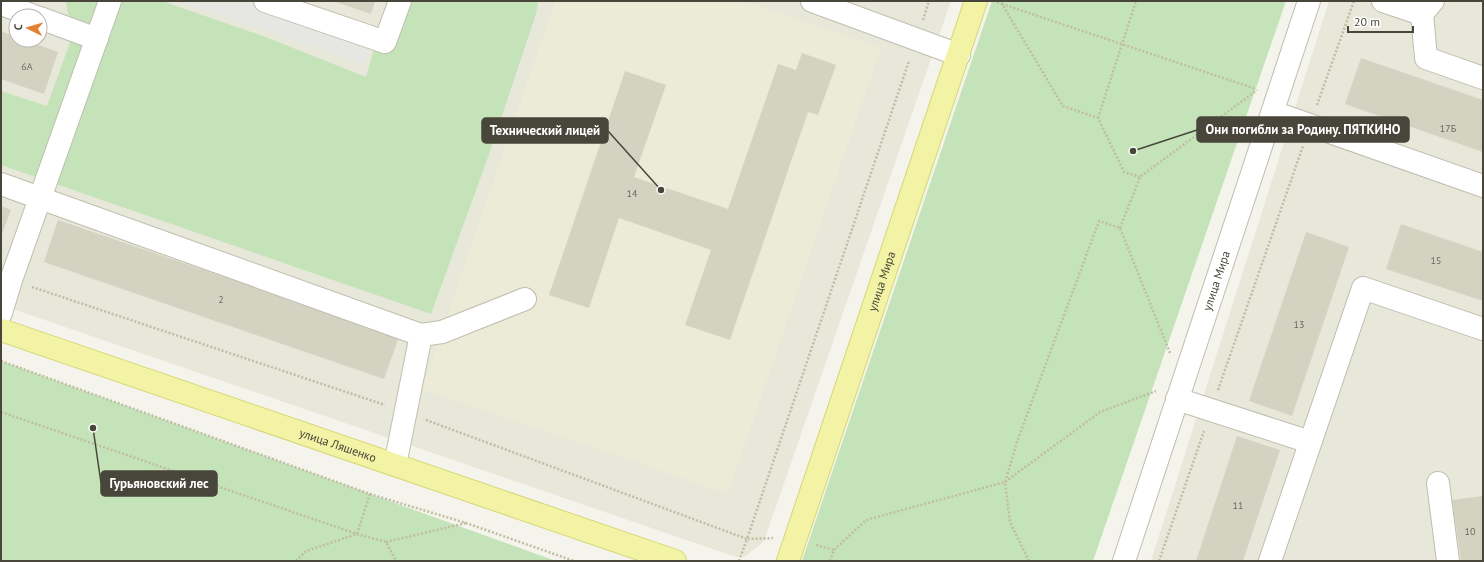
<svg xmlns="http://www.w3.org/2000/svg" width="1484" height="562" font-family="'PT Sans',sans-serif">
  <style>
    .residential { fill: #e7e7da; fill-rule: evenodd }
    .education { fill: #ebebd7 }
    .green { fill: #c4e3b9 }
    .parking { fill: #e6e6e2 }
    .building { fill: #d4d3c2 }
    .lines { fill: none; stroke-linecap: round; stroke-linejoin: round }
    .minor-casing { stroke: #bfbeaf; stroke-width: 24 }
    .major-casing { stroke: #d7d676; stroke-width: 24 }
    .path { stroke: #bfbda2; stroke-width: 2.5; stroke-dasharray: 2 2; stroke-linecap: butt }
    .minor { stroke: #fff; stroke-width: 22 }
    .major { stroke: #f3f3a5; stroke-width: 22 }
    .labels { text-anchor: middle; stroke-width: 3; stroke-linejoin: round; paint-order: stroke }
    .number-label { font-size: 10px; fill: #6b695c }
    .street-label { font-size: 12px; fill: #48463a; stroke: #fff }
    .leader { fill: none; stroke: #48463a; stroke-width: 1.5 }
    .callout-dot { fill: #48463a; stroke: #fff; stroke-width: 1.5 }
    .callout { fill: #48463a; stroke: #48463a; stroke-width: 1.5 }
    .callout-label { font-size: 13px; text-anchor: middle; font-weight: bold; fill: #fff }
  </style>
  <rect width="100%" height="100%" fill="#f4f4ec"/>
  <g class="residential">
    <path d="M1 1H951L764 541 746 556 736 557 1 305ZM16 16H40V40H16Z"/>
    <path d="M1329 1H1483V561H1151Z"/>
  </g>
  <path class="education" d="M555 1H744L881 48 728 494 422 389Z"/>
  <g class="green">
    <path d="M66 1H162L268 38 366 77 388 1H538L536 14 488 157 431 314 1 165V91L47 106 72 37Z"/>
    <path d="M992 1H1286L1093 561H802Z"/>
    <path d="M1 361 556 561H1Z"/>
  </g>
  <path class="parking" d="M176 1H261L372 39 363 64Z"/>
  <g class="building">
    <path d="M333 1H375L371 14Z"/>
    <path d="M1 31 16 37V40H25L58 52 44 94 1 79Z"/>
    <path d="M802 53 836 65 818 115 808 112 730 340 685 325 711 250 619 218 589 308 549 295 625 71 666 85 634 177 728 209 778 64 796 70Z"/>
    <path d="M1361 58 1483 100V152L1345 104Z"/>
    <path d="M1 206 11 210 1 237Z"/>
    <path d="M58 220 399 337 384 379 44 262Z"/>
    <path d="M1401 224 1483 252V301L1386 269Z"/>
    <path d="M1306 232 1349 247 1292 416 1249 401Z"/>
    <path d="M1237 436 1280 450 1243 561H1196Z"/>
    <path d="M1483 496V561H1461L1452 500Z"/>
  </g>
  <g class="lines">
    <defs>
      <g id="minor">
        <path d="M265 1 385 42 400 1"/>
        <path d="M812 1 959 55"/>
        <path d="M1383 1 1422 14"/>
        <path d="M1433 1 1422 14 1426 58 1483 78"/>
        <path d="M1 4 34 16"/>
        <path d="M40 18 97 39"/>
        <path d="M1273 112 1483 186"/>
        <path d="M1 184 421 335 442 332 525 299"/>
        <path d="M1 313 11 280 110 1"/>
        <path d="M1177 399 1310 442"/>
        <path d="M395 465 421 335"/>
        <path d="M1438 483 1448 561"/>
        <path id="s1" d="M1124 561 1309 1"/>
        <path d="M1270 561 1363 288 1483 329"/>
      </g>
      <g id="major">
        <path id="s2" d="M1 330 675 561"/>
        <path id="s3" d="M788 561 976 1"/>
      </g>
    </defs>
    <use href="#minor" class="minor-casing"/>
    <use href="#major" class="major-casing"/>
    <g class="path">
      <path d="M997 2 1002 4 1063 106 1098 118 1124 172 1140 177"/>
      <path d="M1002 4 1256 89"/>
      <path d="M923 20 929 1"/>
      <path d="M1317 105 1354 1"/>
      <path d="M1098 118 1136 1"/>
      <path d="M1120 228 1140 177 1257 90"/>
      <path d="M32 287 385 405"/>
      <path d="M1 361 370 494 466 523 574 561"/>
      <path d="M1218 390 1303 146"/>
      <path d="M1 412 357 534 386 542 396 561"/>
      <path d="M426 420 747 539 909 61"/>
      <path d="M386 542 466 523"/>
      <path d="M816 545 834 550"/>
      <path d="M296 561 306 551 357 534 370 494"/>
      <path d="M739 561 747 539 773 538"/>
      <path d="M830 561 834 550 866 520 1005 482 1100 412 1156 391"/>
      <path d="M1029 561 1010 522 1005 482 1018 439 1099 221 1120 228 1170 353"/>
      <path d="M1159 561 1204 431"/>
    </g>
    <use href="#minor" class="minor"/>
    <use href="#major" class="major"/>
  </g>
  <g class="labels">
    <g class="number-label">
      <text x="27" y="70">6А</text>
      <text x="1448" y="132">17Б</text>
      <text x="632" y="197">14</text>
      <text x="1436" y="264">15</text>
      <text x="221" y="303">2</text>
      <text x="1299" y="328">13</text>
      <text x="1238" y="509">11</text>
      <text x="1470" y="535">10</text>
    </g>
    <g class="street-label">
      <text dy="4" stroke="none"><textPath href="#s3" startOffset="295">улица Мира</textPath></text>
      <text dy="4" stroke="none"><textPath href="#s1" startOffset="295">улица Мира</textPath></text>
      <text dy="4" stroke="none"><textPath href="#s2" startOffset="356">улица Ляшенко</textPath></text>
    </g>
  </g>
  <path class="leader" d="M1133 151L1197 130M661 190L608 131M93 428L101 483"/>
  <g class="callout-dot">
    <circle cx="1133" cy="151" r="4"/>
    <circle cx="661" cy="190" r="4"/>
    <circle cx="93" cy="428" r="4"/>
  </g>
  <g class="callout">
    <rect x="1197" y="117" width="212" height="25" rx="4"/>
    <rect x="482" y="118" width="126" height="25" rx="4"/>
    <rect x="101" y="471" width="116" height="25" rx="4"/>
  </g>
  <g class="callout-label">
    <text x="1303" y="134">Они погибли за Родину. ПЯТКИНО</text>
    <text x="545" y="135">Технический лицей</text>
    <text x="159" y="488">Гурьяновский лес</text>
  </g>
  <rect width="1484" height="562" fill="none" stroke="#48463a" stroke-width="4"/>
  <g transform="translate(28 28) rotate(275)"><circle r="19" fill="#ffffff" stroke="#b6b5b0"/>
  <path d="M0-3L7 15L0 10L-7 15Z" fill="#e28134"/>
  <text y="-6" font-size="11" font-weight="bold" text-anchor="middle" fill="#48463a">С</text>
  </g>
  <path d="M1348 26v6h65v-6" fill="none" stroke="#48463a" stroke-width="2"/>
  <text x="1354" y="26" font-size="12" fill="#48463a" stroke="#ffffff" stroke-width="3" paint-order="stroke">20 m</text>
</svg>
